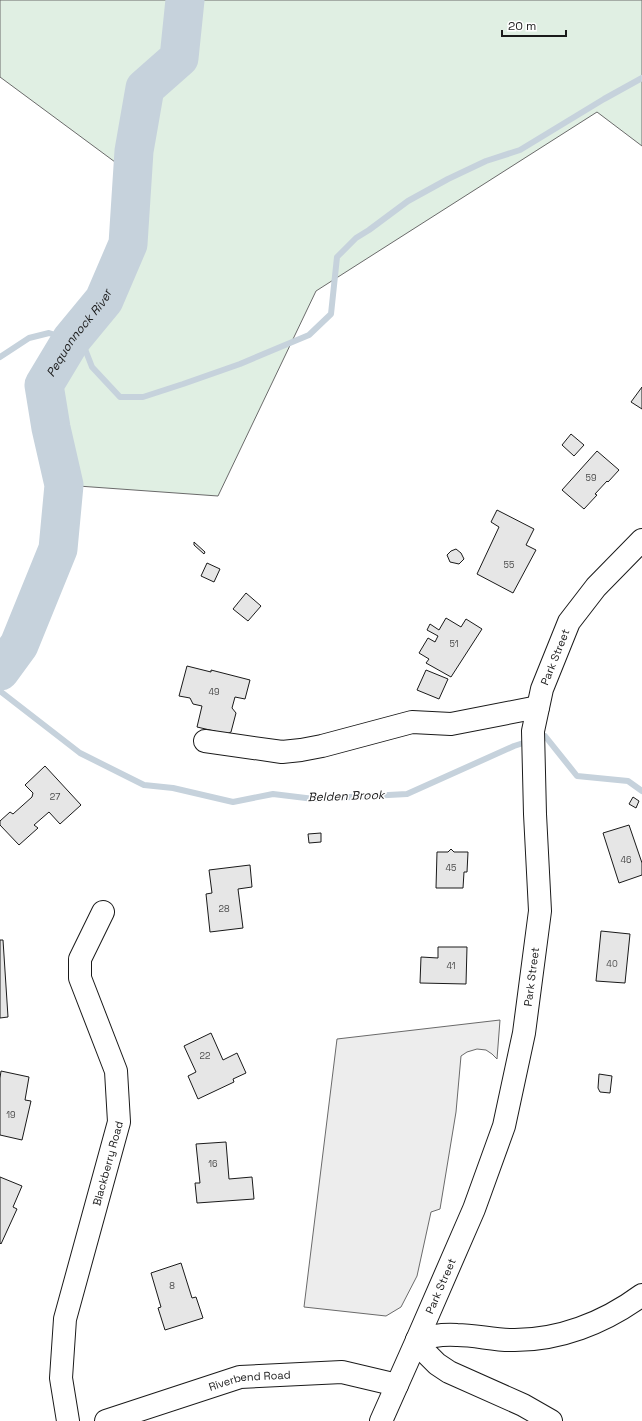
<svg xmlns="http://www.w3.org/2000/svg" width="642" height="1421" font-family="'Space Grotesk',sans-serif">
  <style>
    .green { fill: #e0efe3; stroke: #6a6a6a }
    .parking { fill: #ededed; stroke: #6a6a6a }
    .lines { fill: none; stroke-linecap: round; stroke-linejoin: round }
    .stream { stroke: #c6d2dc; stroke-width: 6 }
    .river { stroke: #c6d2dc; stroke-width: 39 }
    .building { fill: #e6e6e6; stroke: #1a1a1a }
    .minor-casing { stroke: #1a1a1a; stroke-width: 24 }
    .major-casing { stroke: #1a1a1a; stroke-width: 24 }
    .highway-casing { stroke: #1a1a1a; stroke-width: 24 }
    .minor { stroke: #fff; stroke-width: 22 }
    .major { stroke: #fff; stroke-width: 22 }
    .highway { stroke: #fff; stroke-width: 22 }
    .labels { text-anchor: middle; stroke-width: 3; stroke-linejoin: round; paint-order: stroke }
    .number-label { font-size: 9px; fill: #4d4d4d }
    .street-label { font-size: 11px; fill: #1a1a1a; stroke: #fff }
    .water-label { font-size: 12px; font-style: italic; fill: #1a1a1a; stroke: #fff }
  </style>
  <rect width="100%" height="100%" fill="#fff"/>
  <path class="green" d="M0 0H642V146L597 112 316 291 218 496 64 485 51 428 44 385 71 340 105 267 125 215 115 162 0 77Z"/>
  <path class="parking" d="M500 1020 497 1059 492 1054 486 1050 477 1049 467 1052 461 1056 456 1112 440 1209 431 1212 417 1276 401 1307 386 1316 304 1307 337 1039Z"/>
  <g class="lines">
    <g class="stream">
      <path d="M78 331 92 367 120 397H143L183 384 240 364 309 335 331 314 337 257 356 238 369 230 408 201 448 179 486 161 520 150 604 99 642 78"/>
      <path d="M0 357 29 338 49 333 71 340"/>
      <path d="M0 691 80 753 144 785 173 788 233 802 273 794 314 799 407 794 514 746 545 736 577 776 628 781 642 791"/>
    </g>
    <path class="river" id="s1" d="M0 671 19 645 58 549 64 485 51 428 44 385 71 340 104 300 128 244 134 151 145 88 179 58 185 0"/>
  </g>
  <g class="building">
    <path d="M642 387V409L631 402Z"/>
    <path d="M571 434 584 445 574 456 562 445Z"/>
    <path d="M597 451 619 470 608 482 607 481 595 494 597 495 584 509 562 490Z"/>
    <path d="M497 510 534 529 526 545 536 550 513 593 477 574 499 527 491 522Z"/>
    <path d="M194 542 205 552 204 554 194 545Z"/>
    <path d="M456 549 461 553 464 559 459 564 450 562 447 555 451 551Z"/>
    <path d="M207 563 220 569 214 582 201 576Z"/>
    <path d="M246 593 261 606 248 621 233 609Z"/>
    <path d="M446 618 461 627 466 619 482 629 451 677 426 663 429 659 419 653 428 638 435 642 438 636 427 630 430 624 439 630Z"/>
    <path d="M187 666 211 672V670L250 680 245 699 235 697 232 708 236 713 231 732 227 734 197 727 202 706 193 704 190 698 179 696Z"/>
    <path d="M426 670 448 679 439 699 417 690Z"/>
    <path d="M45 766 81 805 60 824 49 812 34 825 38 828 19 845 0 825V821L10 812 13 814 32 797 33 793 25 785Z"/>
    <path d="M633 797 639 801 636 808 629 804Z"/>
    <path d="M629 825 642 863V875L619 883 603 833Z"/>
    <path d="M321 833V842L309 843 308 834Z"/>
    <path d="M451 849 454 852H468L467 872H464L463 888H436L437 852H448Z"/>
    <path d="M250 865 252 887 238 889 243 928 210 932 206 894 212 893 209 870Z"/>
    <path d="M601 931 630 934 625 983 596 981Z"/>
    <path d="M0 940H3L8 1017 0 1018Z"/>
    <path d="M438 947H467L466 984 420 983 421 957 438 958Z"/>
    <path d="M211 1033 223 1060 237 1053 246 1073 233 1079 234 1082 198 1099 188 1076 196 1072 184 1046Z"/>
    <path d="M1 1071 29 1077 25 1100 31 1101 22 1140 0 1135V1078Z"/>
    <path d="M599 1074 612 1076 610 1093 600 1092 598 1088Z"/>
    <path d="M226 1142 229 1179 252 1177 254 1199 197 1203 195 1183H200L196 1144Z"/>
    <path d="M0 1177 22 1186 13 1207 17 1209 1 1244 0 1243Z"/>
    <path d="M181 1263 192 1298 196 1297 203 1318 165 1330 158 1308 161 1307 151 1273Z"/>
  </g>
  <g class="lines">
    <defs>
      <g id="minor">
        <path d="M205 741 282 752 301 750 322 746 412 722 451 724 538 707"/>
        <path id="s2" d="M417 1340 474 1209 504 1126 524 1033 540 911 535 814 533 731 542 689 569 622 596 587 642 540"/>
        <path id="s3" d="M68 1421 61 1378 65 1319 119 1122 116 1071 80 978V959L103 912"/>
        <path id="s4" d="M106 1421 240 1377 342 1372 397 1385"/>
      </g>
      <path id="major" d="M381 1421 417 1340"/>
      <path id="highway" d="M551 1421 523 1405 449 1372 437 1364 426 1353 417 1340C430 1336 443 1334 457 1335 475 1335 493 1340 511 1340 558 1341 604 1323 642 1295"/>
    </defs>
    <use href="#minor" class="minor-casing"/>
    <use href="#major" class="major-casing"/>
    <use href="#highway" class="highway-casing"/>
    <use href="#minor" class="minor"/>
    <use href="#major" class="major"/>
    <use href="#highway" class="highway"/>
  </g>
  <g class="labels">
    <g class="number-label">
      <text x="591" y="481">59</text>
      <text x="509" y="568">55</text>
      <text x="454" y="647">51</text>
      <text x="214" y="695">49</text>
      <text x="55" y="800">27</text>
      <text x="626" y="863">46</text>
      <text x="451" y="871">45</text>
      <text x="224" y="912">28</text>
      <text x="612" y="967">40</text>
      <text x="451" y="969">41</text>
      <text x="205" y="1059">22</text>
      <text x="11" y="1118">19</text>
      <text x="213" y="1167">16</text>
      <text x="172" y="1289">8</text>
    </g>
    <g class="street-label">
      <text dy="4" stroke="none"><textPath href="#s2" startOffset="707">Park Street</textPath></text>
      <text dy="4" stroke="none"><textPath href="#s2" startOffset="383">Park Street</textPath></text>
      <text dy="4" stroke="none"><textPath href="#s3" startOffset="264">Blackberry Road</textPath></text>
      <text dy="4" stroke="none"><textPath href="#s2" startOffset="59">Park Street</textPath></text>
      <text dy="4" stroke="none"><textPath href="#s4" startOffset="150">Riverbend Road</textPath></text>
    </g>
    <g class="water-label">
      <text dy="4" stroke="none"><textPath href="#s1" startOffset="365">Pequonnock River</textPath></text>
      <text transform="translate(346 796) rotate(-2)" y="4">Belden Brook</text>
    </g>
  </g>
  <path d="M502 30v6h64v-6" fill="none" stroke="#1a1a1a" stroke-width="2"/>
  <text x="508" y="30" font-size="12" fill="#1a1a1a" stroke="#ffffff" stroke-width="3" paint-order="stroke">20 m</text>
</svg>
